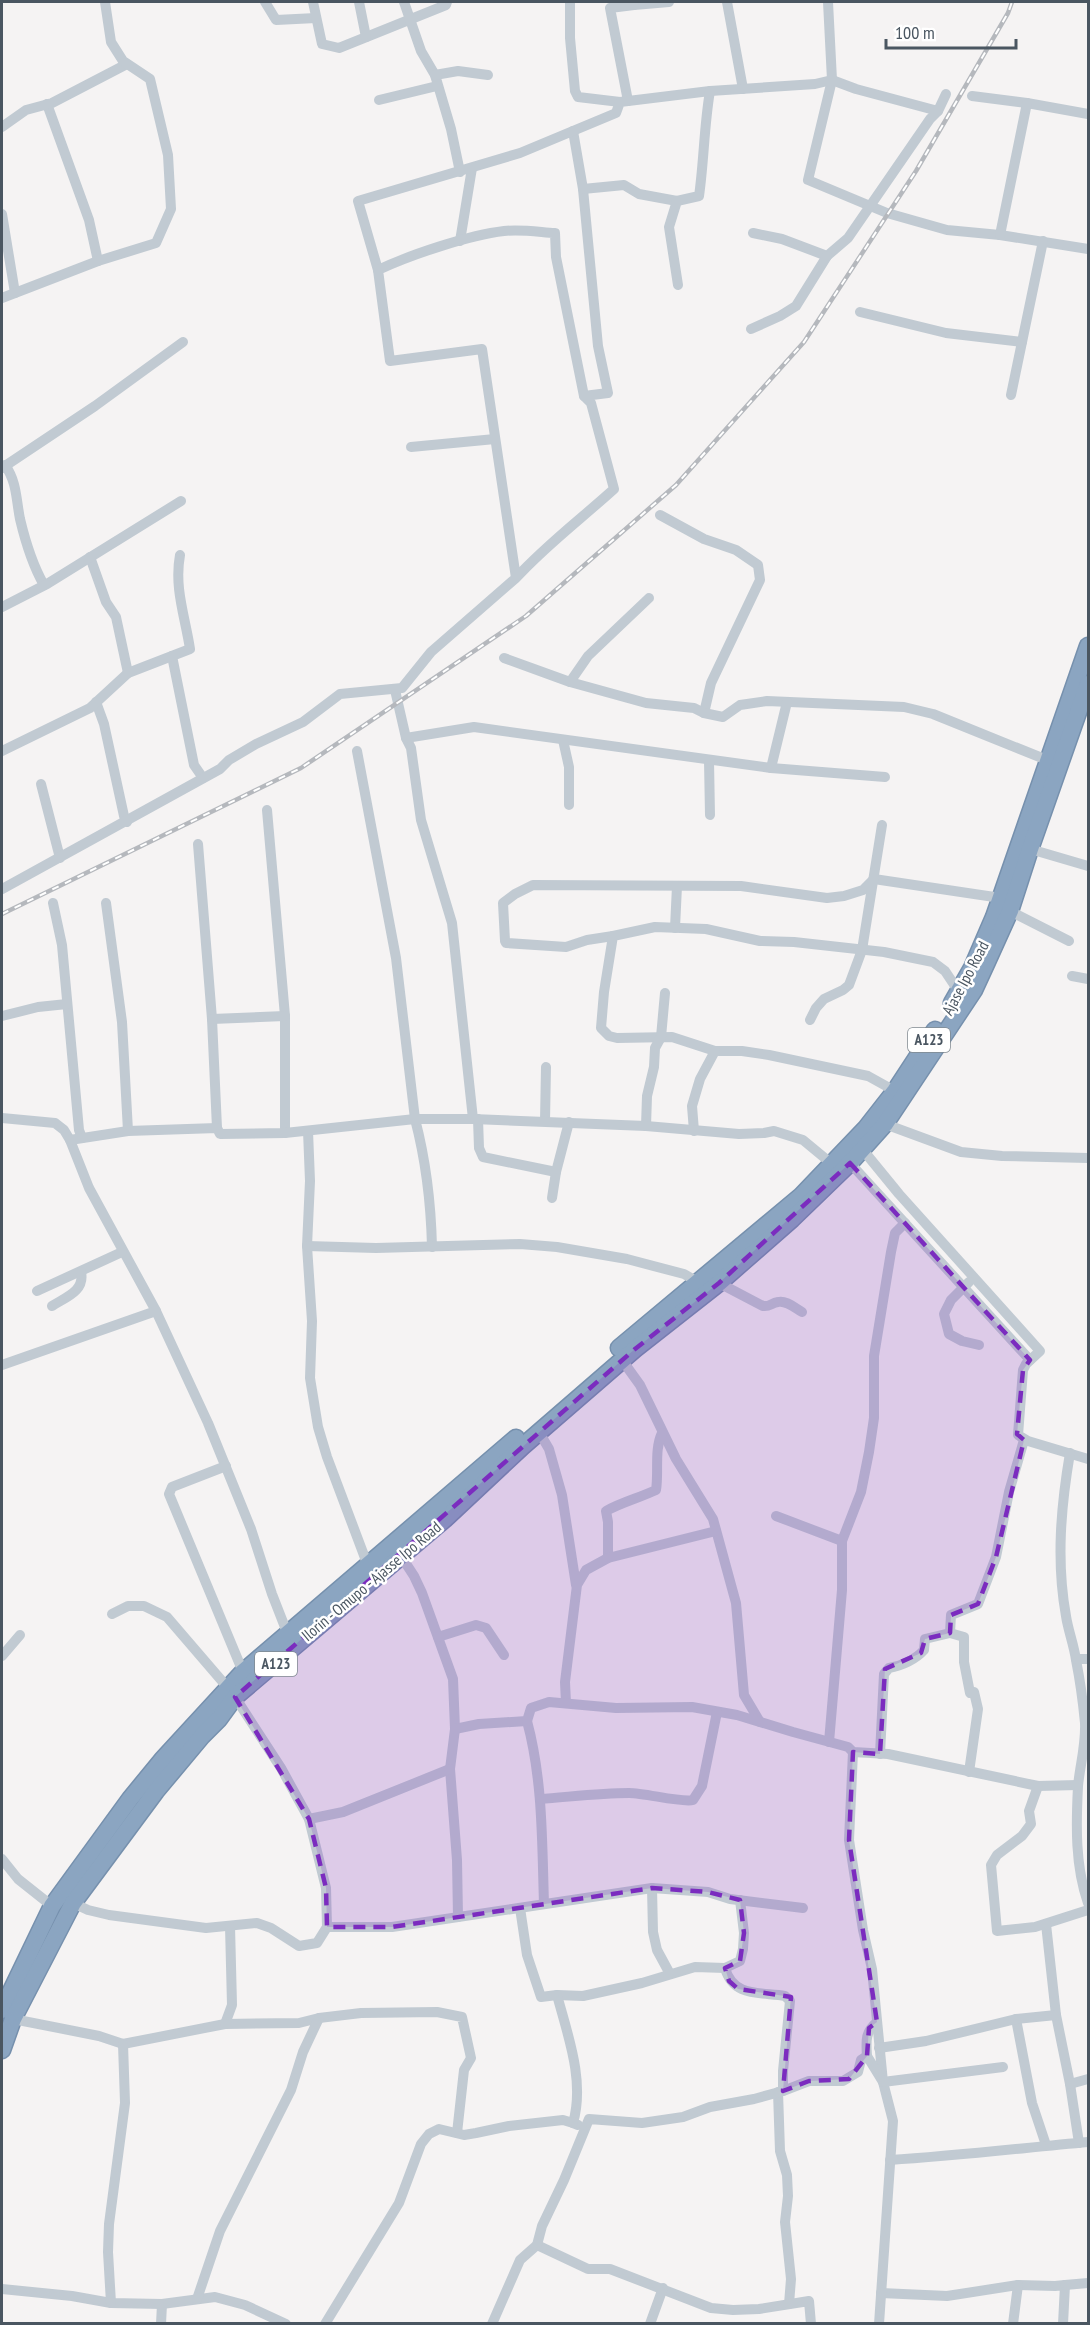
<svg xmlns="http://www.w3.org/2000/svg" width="1090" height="2325" font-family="'PT Sans Narrow',sans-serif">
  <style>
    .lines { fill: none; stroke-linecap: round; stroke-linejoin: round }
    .highway-casing { stroke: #7690ad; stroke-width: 19 }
    .minor { stroke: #c1cad2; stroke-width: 10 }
    .highway { stroke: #8ba5c1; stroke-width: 16 }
    .rail-casing { stroke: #b5b8bd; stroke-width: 4.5 }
    .rail { stroke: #fff; stroke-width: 2; stroke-dasharray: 7; stroke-linecap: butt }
    .marked { fill: #7b2cbf; fill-opacity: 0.2; stroke: #7b2cbf; stroke-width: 4.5; stroke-dasharray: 12 8; stroke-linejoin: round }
    .labels { text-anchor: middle; stroke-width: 5; stroke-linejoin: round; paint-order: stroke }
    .shield { fill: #fff; stroke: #808990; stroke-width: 1.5 }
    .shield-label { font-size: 15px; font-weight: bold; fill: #4a5661 }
    .street-label { font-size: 16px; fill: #4a5661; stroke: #fff }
  </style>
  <rect width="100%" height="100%" fill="#f5f3f3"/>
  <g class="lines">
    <defs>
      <g id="highway">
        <path d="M952 1003 972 968 994 917 1088 646"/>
        <path d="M619 1348 801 1196 866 1128 895 1091 935 1030"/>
        <path d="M2 2010 52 1906 130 1799 162 1760 243 1672 516 1438"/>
        <path d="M2 2050 13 2019 73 1903 156 1791 202 1736 219 1719 235 1697 445 1519 523 1446 635 1349 719 1283 792 1219 850 1163 885 1124 974 990 986 964 1010 911 1030 849 1088 684"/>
      </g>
    </defs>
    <use href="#highway" class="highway-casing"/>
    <g class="minor">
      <path d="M265 2 276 20 316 18"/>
      <path d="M313 2 322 44 339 48 446 5 447 2"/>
      <path d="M359 2 366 37"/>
      <path d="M404 2 421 51 435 75 451 129 460 172"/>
      <path d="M570 2V38L575 91 578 97 620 102"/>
      <path d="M633 2 634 5 669 2"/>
      <path d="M727 2 743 89"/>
      <path d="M828 2 832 80 808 180 887 213 947 230 1000 235 1088 249"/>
      <path d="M435 75 458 71 488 75"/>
      <path d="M972 96 1027 103 1088 114"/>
      <path d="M379 100 437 86"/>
      <path d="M628 101 610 8 634 5"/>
      <path d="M47 104 89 220 98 261"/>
      <path d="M938 111 946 94"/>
      <path d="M2 127 26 110 52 103 127 64"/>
      <path d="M573 131 583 189 598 346 608 393 584 396"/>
      <path d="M583 189 624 185 639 194 677 201"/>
      <path d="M2 214 15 293"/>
      <path d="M1000 235 1027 103"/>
      <path d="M460 241 472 168"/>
      <path d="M378 270 358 201 520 153 616 113 620 102 710 91 815 84 832 80 856 89 938 111 930 119 848 238 827 256 782 239 753 233"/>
      <path d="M678 285 669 227 677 201 699 196C704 161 704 126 710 91"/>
      <path d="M2 298 98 261 156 243 171 209 168 155 150 79 123 61 111 42 105 2"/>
      <path d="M860 312 946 333 1022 342"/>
      <path d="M751 329 780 316 796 306 827 256"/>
      <path d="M1011 395 1043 241"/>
      <path d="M411 447 495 439"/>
      <path d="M5 465C17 482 16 499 20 519 25 540 33 566 44 585"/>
      <path d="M2 468 95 406 183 342"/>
      <path d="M660 515 704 539 736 550 758 565 760 580 711 683 704 713"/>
      <path d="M90 557 106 602 116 617 128 673"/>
      <path d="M2 607 47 584 181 501"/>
      <path d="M172 656 194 765 203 778"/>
      <path d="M504 658 570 682 646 703 694 708 704 713 723 717 740 705 767 701 904 707 933 714 1047 760"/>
      <path d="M570 682 588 656 649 598"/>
      <path d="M395 690 406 738 411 748 421 820 452 923 473 1119"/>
      <path d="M96 702 104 724 124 816 127 822"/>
      <path d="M406 738 474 727 771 768 787 702"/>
      <path d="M563 740 569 767V805"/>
      <path d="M2 751 90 708 128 673 190 649C185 616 174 588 180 555"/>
      <path d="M357 751 396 958 415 1119C426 1161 431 1204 432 1247"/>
      <path d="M709 761 710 815"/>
      <path d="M771 768 885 777"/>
      <path d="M41 784 60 858"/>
      <path d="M267 810 285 1016V1133"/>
      <path d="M198 844 212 1019 217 1128"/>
      <path d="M1030 849 1088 866"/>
      <path d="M2 889 220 769 229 760 256 744 303 722 340 694 402 688 431 652 516 578 482 349 390 361 378 270C410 255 469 235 504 231 520 229 539 232 555 233L556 257 584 396 591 403 614 489C581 519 546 545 516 578"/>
      <path d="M53 903 62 945 79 1130 82 1138"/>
      <path d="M106 903 122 1022 128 1131"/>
      <path d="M1010 911 1069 941"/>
      <path d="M675 928 677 886"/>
      <path d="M613 936 587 940 566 947 506 943 505 941 503 903 515 894 533 885 741 886 827 898 844 896 863 890 874 879 1001 898"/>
      <path d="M1072 976 1088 979"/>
      <path d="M2 1016 38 1007 67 1004"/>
      <path d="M212 1019 285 1016"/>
      <path d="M810 1020 816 1008 824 999 843 990 849 985 862 950 882 825"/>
      <path d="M895 1091 868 1076 769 1055 742 1051H715L672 1037 617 1038 609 1036 601 1028 604 992 613 936 655 927 706 929 760 941 794 942 884 952 933 962 945 971 959 992"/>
      <path d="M2 1118 55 1123 64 1130 70 1140 89 1188 156 1311 208 1423 251 1529 272 1594 288 1635"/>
      <path d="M478 1119 479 1148 483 1157 556 1172"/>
      <path d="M545 1121 546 1067"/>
      <path d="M885 1124 961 1152 1002 1156 1088 1158"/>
      <path d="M646 1126 647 1096 654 1067 655 1048 661 1037 665 993"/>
      <path d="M308 1131 310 1181 307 1246 312 1321 310 1378 318 1427 327 1457 368 1566"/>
      <path d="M694 1131 692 1106 700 1079 715 1051"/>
      <path d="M70 1140 128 1131 217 1128 220 1134 285 1133 415 1119H473L646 1126 739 1134 764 1133 774 1131 803 1140 832 1164"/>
      <path d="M863 1150 899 1194 1040 1351 1026 1364 1023 1370 1018 1435 1028 1441 1088 1459"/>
      <path d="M850 1163 1030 1360"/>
      <path d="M552 1198 556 1172 569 1122"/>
      <path d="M307 1246 376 1248 520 1244 557 1247 627 1259 684 1274 696 1281"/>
      <path d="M969 1282 951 1300 944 1314 949 1334 962 1341 979 1345"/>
      <path d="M719 1283 763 1306C770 1307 771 1303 778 1302 786 1300 795 1308 802 1312"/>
      <path d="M37 1291 122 1252"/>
      <path d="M52 1306C66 1297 85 1291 81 1272"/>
      <path d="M622 1360 640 1385 676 1459 713 1519 736 1603 744 1695 760 1722"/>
      <path d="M2 1365 156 1311"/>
      <path d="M539 1432 549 1449 562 1495 576 1585"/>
      <path d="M1070 1453C1061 1506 1056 1561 1066 1616 1068 1630 1074 1645 1076 1660 1080 1680 1083 1702 1085 1723 1086 1745 1080 1765 1078 1786 1076 1825 1075 1866 1088 1903"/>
      <path d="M226 1466 172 1487 169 1494 243 1672"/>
      <path d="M776 1516 842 1541"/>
      <path d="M401 1556 414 1576 422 1593 453 1679 455 1729 450 1769 457 1860 458 1917"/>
      <path d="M608 1558V1522L606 1511C622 1502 639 1498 656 1490 659 1471 654 1450 662 1433"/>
      <path d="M112 1614 128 1606H144L167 1617 228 1688"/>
      <path d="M950 1633 964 1637V1662L970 1693 974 1692 978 1709 969 1772"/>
      <path d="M438 1637 476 1625 486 1628 504 1655"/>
      <path d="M2 1656 20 1635"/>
      <path d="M1076 1659H1088"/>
      <path d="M566 1703 565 1682 577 1585 586 1570 608 1558 716 1531"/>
      <path d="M527 1721C543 1780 542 1843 544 1904"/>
      <path d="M455 1729 479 1724 527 1721 531 1708 549 1702 616 1708 692 1707 737 1715 793 1732 848 1747 853 1752 888 1754 1038 1786 1078 1785"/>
      <path d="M829 1742 842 1590V1541L861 1492 869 1452 874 1418V1356L891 1252 895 1233 905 1223"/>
      <path d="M853 1752 849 1840 863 1930 872 1969 883 2082 893 2121 879 2324"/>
      <path d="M880 1754 884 1674 889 1668C902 1666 916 1659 924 1650L925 1639 950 1633 951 1615 978 1604 996 1557 1009 1492 1024 1440"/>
      <path d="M1038 1786 1029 1811 1031 1824 1022 1836 997 1855 991 1865 997 1931 1035 1927 1088 1910"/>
      <path d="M540 1799C569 1797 599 1793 629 1793 645 1793 682 1803 693 1800L702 1786 717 1712"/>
      <path d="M309 1819 343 1812 450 1769"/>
      <path d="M2 1859 18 1879 52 1906"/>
      <path d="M652 1888 653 1932 657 1950 670 1974"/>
      <path d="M73 1903 88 1910 109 1915 206 1928 257 1923 271 1928 299 1946 317 1943 327 1927 326 1888 309 1819 281 1768 235 1697"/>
      <path d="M520 1908 527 1955 541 1997 557 1995 583 1996 642 1983 695 1967 725 1968 740 1961 743 1949 744 1933 740 1900"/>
      <path d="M1046 1924 1056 2015 1070 2084 1079 2143"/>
      <path d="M327 1927H392L652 1888 708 1892 730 1899 803 1908"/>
      <path d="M725 1968C733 1997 759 1992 785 1996L790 2001 783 2071V2091"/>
      <path d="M557 1995C568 2036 585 2081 573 2123L578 2125"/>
      <path d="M13 2019 99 2036 123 2044 225 2024 299 2023 319 2018 361 2013 437 2012 462 2017 471 2058 464 2070 457 2133"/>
      <path d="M1016 2019 1032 2103 1046 2145"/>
      <path d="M225 2024 232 2005 230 1926"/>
      <path d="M879 2048 926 2041 1016 2019 1056 2015"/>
      <path d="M867 2056C866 2041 865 2032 877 2022"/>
      <path d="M1070 2084 1088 2079"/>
      <path d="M778 2092 780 2151 787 2175 788 2196 785 2222 791 2279 789 2304"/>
      <path d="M890 2160C956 2156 1022 2148 1088 2142"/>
      <path d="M537 2245 588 2269H610L711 2308 733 2310 759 2309 809 2301 811 2324"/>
      <path d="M1018 2285 1055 2286 1065 2285 1063 2324"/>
      <path d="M1065 2285 1088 2283"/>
      <path d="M2 2289 72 2296 111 2303 162 2304 215 2297 245 2305 286 2324"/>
      <path d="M881 2293 947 2296 1018 2285 1013 2324"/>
      <path d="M197 2299 220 2231 291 2090 303 2052 319 2018"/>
      <path d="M111 2303 108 2252 109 2224 125 2103 123 2044"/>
      <path d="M161 2324 162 2304"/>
      <path d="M325 2324 399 2203 421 2144 429 2134 439 2129 464 2135 476 2133 509 2126 563 2120 573 2123"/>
      <path d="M492 2324 520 2260 537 2245 542 2226 564 2180 589 2119 642 2123 683 2117 710 2107 754 2099 783 2091 809 2081H843L858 2072 861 2060 867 2056 883 2082 1003 2067"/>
      <path d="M650 2324 663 2288"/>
    </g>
    <use href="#highway" class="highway"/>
    <defs>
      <path id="rail" d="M2 914 301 768 526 616 676 485 804 342 916 171 1008 13 1012 2"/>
    </defs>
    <use href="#rail" class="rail-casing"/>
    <use href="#rail" class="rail"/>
  </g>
  <path class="marked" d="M850 1163 1030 1360 1023 1370 1017 1434 1024 1440 996 1557 978 1604 951 1615 950 1633 925 1639 921 1653 885 1669 880 1754 853 1752 849 1840 877 2022 869 2028 867 2056 849 2079 809 2081 783 2091 791 1997 738 1989 729 1981 725 1968 740 1961 744 1933 740 1900 708 1892 652 1888 392 1927H327L326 1888 309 1819 235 1697 635 1349 719 1283Z"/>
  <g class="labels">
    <g class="shield">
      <rect x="908" y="1028" width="42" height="24" rx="4.5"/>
      <rect x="255" y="1652" width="42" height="24" rx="4.5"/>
    </g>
    <g class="shield-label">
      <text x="929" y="1045">A123</text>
      <text x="276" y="1669">A123</text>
    </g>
    <g class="street-label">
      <text transform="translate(965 978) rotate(-62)" y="6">Ajase Ipo Road</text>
      <text transform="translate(371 1581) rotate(-40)" y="6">Ilorin - Omupo - Ajasse Ipo Road</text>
    </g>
  </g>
  <rect width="1090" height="2325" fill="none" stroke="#4a5661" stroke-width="6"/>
  <path d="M886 39v9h130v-9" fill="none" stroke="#4a5661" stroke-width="3"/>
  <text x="895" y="39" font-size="18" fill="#4a5661" stroke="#ffffff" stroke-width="4.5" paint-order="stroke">100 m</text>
</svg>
